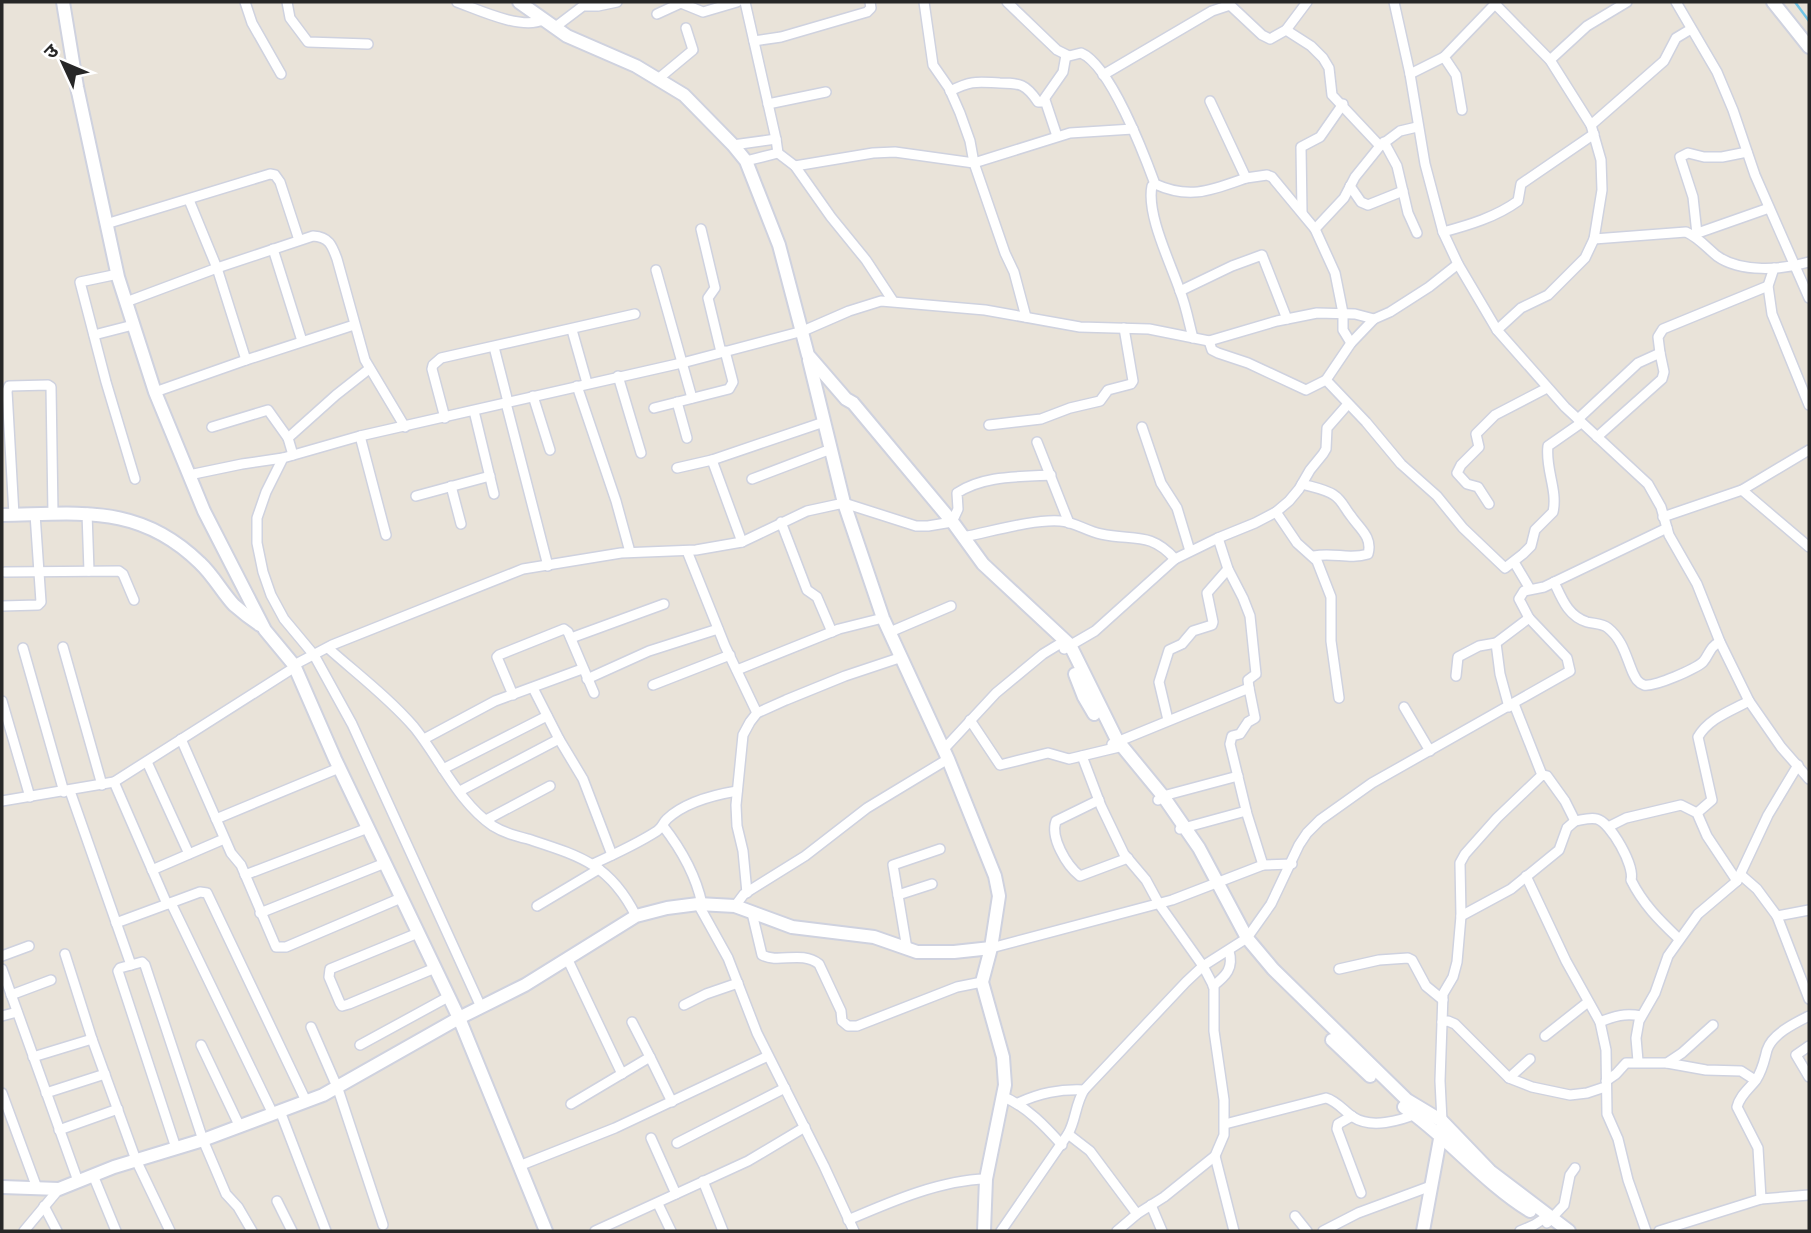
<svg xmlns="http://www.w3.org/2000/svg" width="1811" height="1233" font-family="'Source Sans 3','Noto Sans Devanagari',sans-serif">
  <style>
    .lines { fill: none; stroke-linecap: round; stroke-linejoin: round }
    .stream { stroke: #72c4e5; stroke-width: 2.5 }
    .street-casing { stroke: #cfd2df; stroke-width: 12 }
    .secondary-casing { stroke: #cfd2df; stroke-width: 16 }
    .street { stroke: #fff; stroke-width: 9 }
    .secondary { stroke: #fff; stroke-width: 12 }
  </style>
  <rect width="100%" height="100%" fill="#e9e3d9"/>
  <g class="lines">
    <path class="stream" d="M1795 2 1809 21"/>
    <defs>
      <g id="street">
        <path d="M245 2 252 23 281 74"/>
        <path d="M287 2 290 18 308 42 368 44"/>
        <path d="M457 2C479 10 521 30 543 20"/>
        <path d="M924 2 933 65 949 88 960 113 970 141 974 163 1005 253 1014 272 1026 317"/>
        <path d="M1007 2 1057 50 1069 56 1081 53C1110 65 1144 154 1155 184 1190 200 1212 190 1246 178"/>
        <path d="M1394 2 1410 74 1425 164 1443 232 1458 264 1497 330 1565 407 1648 484 1661 507 1669 535 1697 584 1720 642 1749 701 1781 747 1809 779"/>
        <path d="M1676 2 1717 72 1733 110 1755 175 1809 298"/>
        <path d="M1496 5 1550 60 1591 125 1601 160 1602 190 1594 239 1585 258 1548 295 1521 308 1497 330"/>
        <path d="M657 14 681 3 703 12 737 2"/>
        <path d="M554 28 583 6H598L617 2"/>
        <path d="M1286 30 1311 46 1323 58 1329 68 1332 95 1380 146 1400 131 1417 127"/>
        <path d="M754 41 781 37 867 12 871 8 870 2"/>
        <path d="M1444 57 1456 75 1462 110"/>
        <path d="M1550 60 1587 26 1627 2"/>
        <path d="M1410 74 1444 57 1497 2"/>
        <path d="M1103 75 1212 11 1230 5 1262 35 1270 39 1286 30 1307 2"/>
        <path d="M658 79 693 50 686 28"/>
        <path d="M950 91C973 80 976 82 1000 83 1020 83 1026 84 1038 102H1042L1063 72 1066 55"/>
        <path d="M1045 100 1057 136"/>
        <path d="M1210 101 1246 178 1267 175 1272 177 1315 229 1335 273 1343 313V330L1351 343"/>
        <path d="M768 104 826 92"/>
        <path d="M1591 125 1664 61 1676 38 1691 29"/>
        <path d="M776 139 778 153 795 166 831 217 866 260 893 301"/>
        <path d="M1384 142 1397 166 1408 213 1417 233"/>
        <path d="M733 145 776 139 745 2"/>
        <path d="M746 161 778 153"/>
        <path d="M795 166 873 153 895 152 974 163 1070 133 1133 129"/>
        <path d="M1155 184 1152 186C1146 214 1171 264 1180 291 1186 306 1189 323 1193 338"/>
        <path d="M1350 186 1361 202 1368 205 1403 191"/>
        <path d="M189 200 217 268 246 360 354 325"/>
        <path d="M1302 212 1301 147 1320 137 1343 104"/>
        <path d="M106 224 270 174 275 175 280 182 299 240"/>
        <path d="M701 229 715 288 708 298 721 352"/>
        <path d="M1315 229 1344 198 1355 177 1380 146"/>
        <path d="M1443 232C1469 225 1496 217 1518 201L1521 184 1594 134"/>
        <path d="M1695 234 1769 208"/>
        <path d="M1697 234 1693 197 1680 157 1688 153 1704 157H1722L1747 152"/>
        <path d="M1594 239 1686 232C1698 237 1707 248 1717 256 1741 273 1782 270 1809 262"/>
        <path d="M273 249 302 341"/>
        <path d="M1774 268 1768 286 1772 314 1809 405"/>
        <path d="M656 270 692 398"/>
        <path d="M118 274 80 282 106 382 135 479"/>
        <path d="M1180 291 1232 266 1262 255 1287 319"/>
        <path d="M126 302 217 268 313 236C329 237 332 245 337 259L365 360 405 427"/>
        <path d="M572 330 587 383"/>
        <path d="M94 335 133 325"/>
        <path d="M1209 341 1212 350 1218 353 1248 363 1306 390 1326 380 1366 422 1401 464 1437 496 1463 528 1505 568 1523 554 1531 546 1535 530 1553 512C1558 490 1545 469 1548 446L1581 423"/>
        <path d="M494 347 508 402"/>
        <path d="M1660 353 1658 337 1663 329 1768 286"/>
        <path d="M618 376 641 453"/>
        <path d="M1326 380 1351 343 1374 319 1390 312 1429 287 1458 264"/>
        <path d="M577 386 616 501 630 552"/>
        <path d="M155 392 246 360"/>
        <path d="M533 396 550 450"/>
        <path d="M677 402 687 438"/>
        <path d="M506 403 548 566"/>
        <path d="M654 408 729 389 733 382 725 351"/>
        <path d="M474 411 494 494"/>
        <path d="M445 418 432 369 433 365 441 358 635 314"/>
        <path d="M1578 419 1638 363 1660 353 1664 372 1662 379 1597 437"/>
        <path d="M989 425 1041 419 1070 408 1100 401 1108 390 1131 384 1133 381 1124 328"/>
        <path d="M212 427 268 410 288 438"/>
        <path d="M1142 427 1161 483 1177 508 1190 551"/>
        <path d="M360 436 386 535"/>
        <path d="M1037 442 1069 523"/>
        <path d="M293 455 288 438 336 395 369 369"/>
        <path d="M712 460 824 422"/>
        <path d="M677 468 712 460 742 542"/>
        <path d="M189 475 242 464 283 458"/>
        <path d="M752 479 831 449"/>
        <path d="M1302 484C1312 487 1325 489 1334 495 1342 500 1345 509 1351 516 1359 528 1373 537 1368 554 1349 560 1334 552 1314 556"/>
        <path d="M451 486 461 524"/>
        <path d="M1742 490 1809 547"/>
        <path d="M416 496 490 476"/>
        <path d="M1489 504 1478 487 1467 484 1457 473 1461 465 1479 447 1476 434 1495 415 1547 388"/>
        <path d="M1276 512 1297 543 1317 561 1331 597V641L1339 698"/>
        <path d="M87 513 89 571"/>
        <path d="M14 515 7 391 9 386 48 385 51 387 53 513"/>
        <path d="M1663 517 1742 490 1809 450"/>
        <path d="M781 522 807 590 817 597 832 632"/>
        <path d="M963 537C990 532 1033 519 1060 521 1075 522 1086 531 1101 534 1133 541 1150 531 1175 559L1218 538 1255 523 1276 512 1289 501 1299 489 1310 470 1323 454 1326 449 1327 428 1348 404"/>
        <path d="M1218 538 1228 569 1243 598 1250 616 1256 674 1248 680 1249 688"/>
        <path d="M687 551 725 646 757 713"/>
        <path d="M1514 562 1530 589"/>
        <path d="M5 572 119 571 123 574 134 600"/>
        <path d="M1554 582C1562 599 1568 616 1587 622 1594 624 1602 623 1608 628 1623 640 1626 657 1633 673 1636 679 1638 683 1644 685 1655 687 1695 669 1703 662 1710 654 1709 647 1720 642"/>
        <path d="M2 606 38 605 41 602 35 514"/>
        <path d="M890 632 951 606"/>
        <path d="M571 638 664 604"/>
        <path d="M1496 643 1500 674 1509 707"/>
        <path d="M63 647 102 785"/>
        <path d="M23 648 64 792"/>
        <path d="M328 648C356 673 389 698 414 727 440 759 458 802 493 826 504 833 516 836 528 839 580 856 610 864 636 916"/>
        <path d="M1064 649 1095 631 1175 559"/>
        <path d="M294 665 332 645 523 569 621 553 696 550 742 542 807 511 844 503 916 526H928L952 522 958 509 957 493C984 475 1020 477 1051 475"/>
        <path d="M737 670 839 629 883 618"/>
        <path d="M1456 676 1458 657 1479 646 1496 643 1529 618"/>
        <path d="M587 679 649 651 718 629"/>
        <path d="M653 685 730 655"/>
        <path d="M533 688 559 739 583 779 612 855"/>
        <path d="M513 695 497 657 499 655 564 629 568 632 594 693"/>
        <path d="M2 701 30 797"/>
        <path d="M1404 707 1430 751"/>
        <path d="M970 720 1000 765 1048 753 1069 759 1119 747"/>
        <path d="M1168 720 1159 682 1169 650 1182 644 1193 631 1212 625 1213 622 1207 593 1228 569"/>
        <path d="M181 739 231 853 241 865 276 947H286L401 898"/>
        <path d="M424 739 495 701 582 669"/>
        <path d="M1112 744 1249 688 1255 718 1248 722 1240 734 1232 736 1230 744 1247 814 1263 865"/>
        <path d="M944 749 996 693 1043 654 1066 640"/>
        <path d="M1082 756 1101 806 1124 854 1146 880 1159 904 1203 966 1214 987V1031L1224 1100V1135L1215 1156 1164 1197 1137 1214 1117 1231"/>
        <path d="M147 762 189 854"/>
        <path d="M443 769 547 716"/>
        <path d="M1542 775 1547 776 1565 801 1575 821C1582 820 1590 817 1597 819 1611 823 1635 866 1631 880 1643 904 1659 920 1678 938"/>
        <path d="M114 782 167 904"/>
        <path d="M70 791 131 965 120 968 118 971 176 1148"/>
        <path d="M460 791 559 739"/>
        <path d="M1099 800 1056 821C1050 837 1066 865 1080 876L1128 858"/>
        <path d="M1158 800 1163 796 1238 776"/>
        <path d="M2 801 114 782 295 667"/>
        <path d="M1697 813 1712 800 1698 737C1709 718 1731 711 1749 701"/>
        <path d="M216 819 339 768"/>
        <path d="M486 820 550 786"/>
        <path d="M663 826C681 849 696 876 702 904"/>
        <path d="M1610 826 1626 818 1681 805 1697 813 1707 836 1737 881"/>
        <path d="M1180 829 1246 811"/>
        <path d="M593 864C615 854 637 844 657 831 663 827 662 824 667 819 685 802 713 795 737 791"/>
        <path d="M152 870 224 839"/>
        <path d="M245 875 368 828"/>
        <path d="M1741 875 1757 889 1777 916 1809 910"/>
        <path d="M1526 876 1566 961 1600 1022 1606 1050 1607 1114 1618 1139 1628 1180 1646 1231"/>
        <path d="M747 893 743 851 737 826 736 805 743 735 750 722 757 713 786 700 845 676 902 657"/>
        <path d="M898 895 932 884"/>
        <path d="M171 903 273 1114"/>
        <path d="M698 904 728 958 757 1033 824 1166 854 1231"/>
        <path d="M537 906 599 869"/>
        <path d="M735 906 744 894 805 856 867 808 948 759"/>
        <path d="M260 913 385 863"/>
        <path d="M752 913 762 955C779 964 801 950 819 964L841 1011 842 1021 848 1026H857L957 987 982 982"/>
        <path d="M1461 916 1511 889 1559 850 1567 828 1575 821"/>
        <path d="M1777 916 1809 999"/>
        <path d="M116 923 200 892 207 893 306 1101"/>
        <path d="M418 933 330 969 329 977 340 1003 342 1006 349 1004 435 968"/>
        <path d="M991 948 1172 900 1263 865 1292 864"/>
        <path d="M907 949 893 865 940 849"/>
        <path d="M65 954 92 1039 136 1160 170 1231"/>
        <path d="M2 956 29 946"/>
        <path d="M567 958 622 1074"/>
        <path d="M131 965 142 962 145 965 203 1140 226 1194 238 1207 252 1231"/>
        <path d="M2 969 78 1181"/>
        <path d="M1339 969 1379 960 1408 958 1412 960 1426 986 1443 1000"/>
        <path d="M1213 986C1226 976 1234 968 1229 951"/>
        <path d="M11 995 51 980"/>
        <path d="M684 1005 706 994 738 983"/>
        <path d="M481 1007 352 724 314 655 284 619 271 595 263 572 257 543V518L266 492 283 458 360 436 686 362 803 331 849 311 881 301 985 310 1080 327 1149 329 1209 341 1277 321 1317 313 1355 314 1374 319"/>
        <path d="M2 1016 17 1012"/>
        <path d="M1809 1016C1795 1023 1772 1034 1767 1050 1764 1061 1763 1069 1756 1080 1749 1089 1740 1095 1737 1107L1758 1148 1761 1199 1809 1195"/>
        <path d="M632 1022 650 1057"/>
        <path d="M1442 1022 1448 1021 1455 1024 1509 1078 1532 1087 1570 1095 1587 1093 1605 1087"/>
        <path d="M1600 1022C1614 1016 1625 1013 1641 1016"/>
        <path d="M311 1027 338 1089 383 1225"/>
        <path d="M1545 1036 1588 1002"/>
        <path d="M201 1045 240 1127"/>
        <path d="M360 1045 448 997"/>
        <path d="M1809 1046 1796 1055 1809 1077"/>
        <path d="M33 1057 92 1039"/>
        <path d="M1638 1061 1636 1038 1639 1021 1655 993 1668 956 1698 914 1737 881 1768 815 1798 765"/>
        <path d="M1667 1063 1706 1070 1741 1071 1755 1080"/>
        <path d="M1509 1078 1530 1059"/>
        <path d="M1606 1081 1616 1074 1626 1063H1667L1682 1053 1713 1025"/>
        <path d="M2 1093 37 1188"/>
        <path d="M46 1093 105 1074"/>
        <path d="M1004 1097C1027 1107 1045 1126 1062 1145"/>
        <path d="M1018 1103C1040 1093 1059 1089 1084 1090"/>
        <path d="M571 1104 650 1057 672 1102"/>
        <path d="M280 1111 326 1231"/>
        <path d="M1352 1116 1338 1124 1337 1129 1361 1193"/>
        <path d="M1442 1121 1440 1081 1443 994 1453 977 1457 962 1461 916 1460 863 1465 854 1497 818 1542 775 1514 704"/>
        <path d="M1225 1124 1326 1098C1337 1101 1344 1111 1353 1117 1371 1129 1400 1121 1418 1113"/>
        <path d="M59 1130 118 1109"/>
        <path d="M1068 1134 1090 1151 1137 1214"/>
        <path d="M651 1138 676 1194"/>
        <path d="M677 1143 785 1088"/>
        <path d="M1215 1156 1234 1231"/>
        <path d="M519 1166 615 1128 768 1056"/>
        <path d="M93 1175 116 1231"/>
        <path d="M703 1181 723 1231"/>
        <path d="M277 1201 292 1231"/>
        <path d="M658 1204 671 1231"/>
        <path d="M1151 1205 1162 1231"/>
        <path d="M44 1206 57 1231"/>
        <path d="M1295 1216 1307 1231"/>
        <path d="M848 1220C890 1202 940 1180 986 1179"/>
        <path d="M1547 1223 1564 1205 1570 1175 1575 1168"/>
        <path d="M24 1231 59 1189"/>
        <path d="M595 1231 748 1161 805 1127"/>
        <path d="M1001 1231 1068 1134C1076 1120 1075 1105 1084 1090L1186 982 1203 966 1247 938 1271 904 1299 845 1307 833 1320 820 1372 783 1570 671 1567 658 1529 618 1519 599 1524 591 1544 587 1667 528"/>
        <path d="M1323 1231 1358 1213 1431 1186"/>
        <path d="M1520 1231 1534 1225 1548 1216"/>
        <path d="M1659 1231 1761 1199"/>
      </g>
      <g id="secondary">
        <path d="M63 2 77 87 118 277 155 392 204 511 265 630 294 665 335 759 459 1018 546 1231"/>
        <path d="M519 2 567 36 636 66 684 95 733 145 746 161 779 245 808 355 846 399 853 403 954 524 983 564 1070 645 1117 740 1163 796 1199 848 1247 938 1273 969 1407 1100 1442 1121 1490 1171 1569 1231"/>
        <path d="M1773 2 1809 47"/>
        <path d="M809 360 844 503 883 618 948 759 995 876 999 896 991 948 982 982 1003 1057 1005 1085 986 1179 984 1231"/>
        <path d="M2 515C79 514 139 503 200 563 213 575 222 592 234 605 242 612 251 619 260 625"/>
        <path d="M1075 674 1084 697 1094 714"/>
        <path d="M1332 1040 1370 1076"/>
        <path d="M1404 1107C1449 1138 1483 1182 1530 1211"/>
        <path d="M2 1187 59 1189 114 1167 203 1140 323 1095 459 1018 525 985 636 916 667 908 698 904 735 906 792 927 874 937 917 952H954L991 948"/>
        <path d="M1423 1231 1442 1128"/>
      </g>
    </defs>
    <use href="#street" class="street-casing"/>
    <use href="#secondary" class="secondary-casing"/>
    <use href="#street" class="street"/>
    <use href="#secondary" class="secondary"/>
  </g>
  <rect width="1811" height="1233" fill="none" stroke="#272727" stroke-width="7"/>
  <g transform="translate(63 63) rotate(314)" stroke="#ffffff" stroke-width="5" paint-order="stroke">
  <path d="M0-5L12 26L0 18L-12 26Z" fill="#272727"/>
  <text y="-10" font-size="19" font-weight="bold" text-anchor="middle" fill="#272727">उ</text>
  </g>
</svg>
